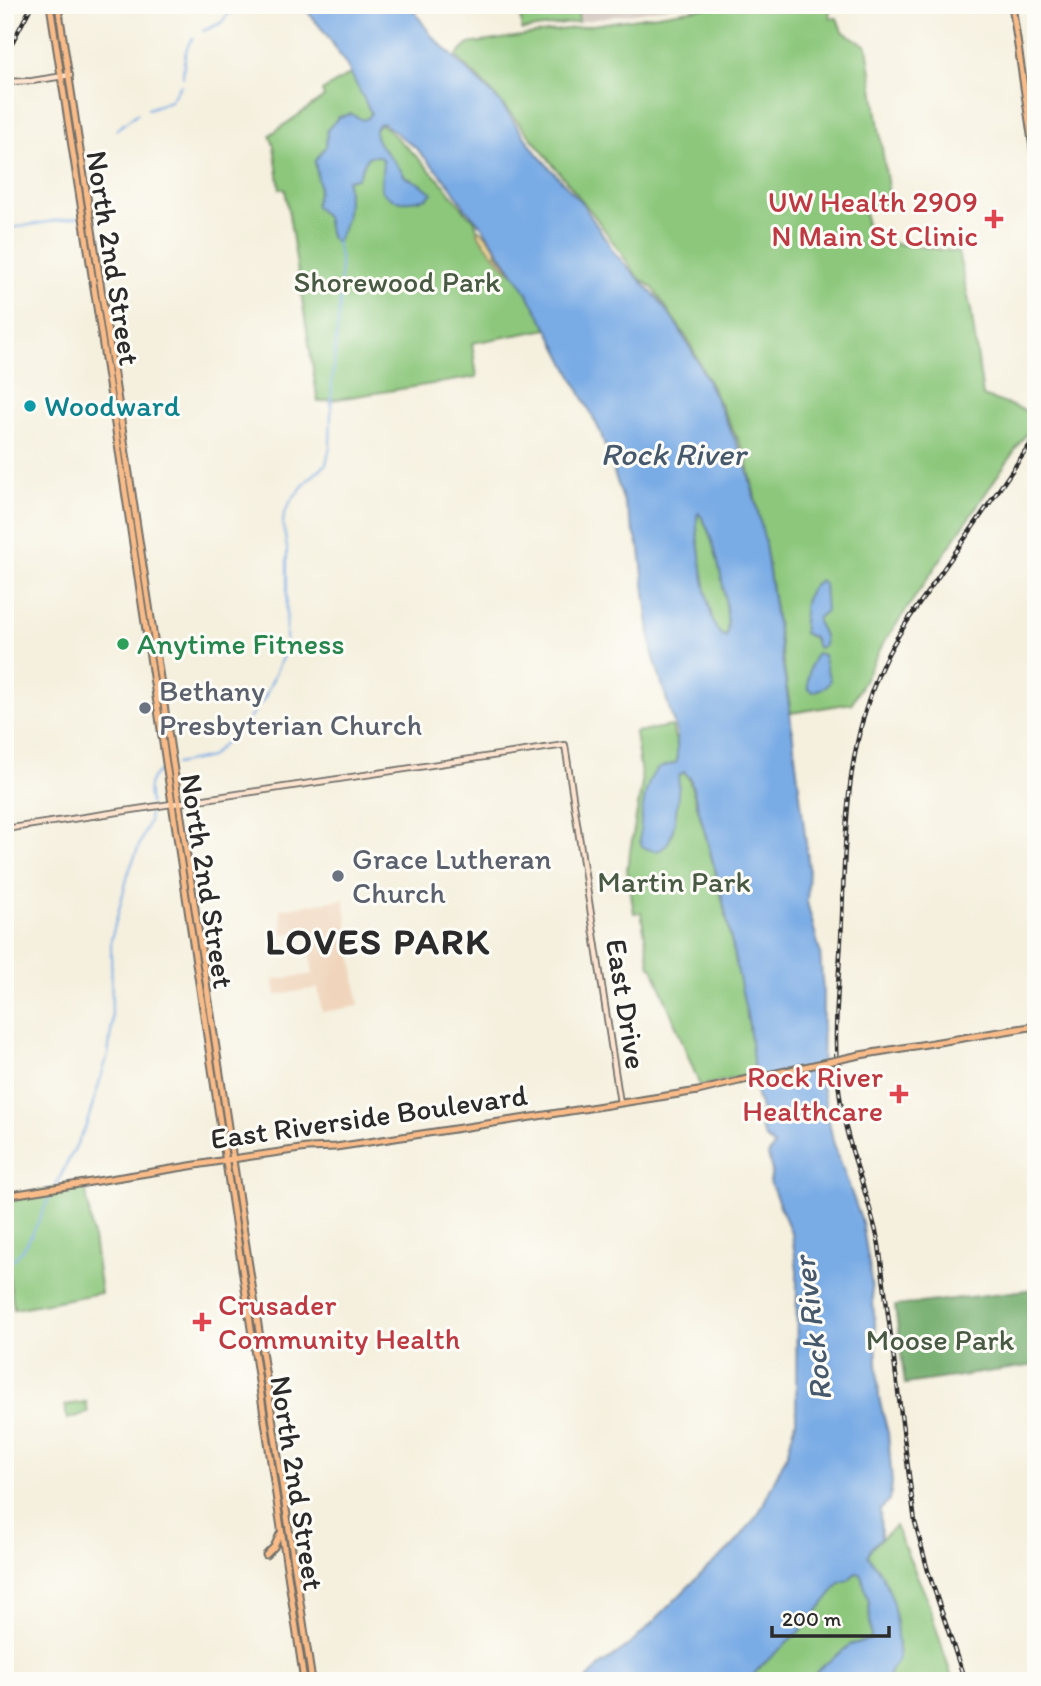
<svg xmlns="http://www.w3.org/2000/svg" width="1041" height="1686" font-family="Itim,sans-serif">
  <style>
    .built { fill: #f0d5bc }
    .industrial { fill: #cec1b9 }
    .green { fill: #8cc77b; stroke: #5c7953; stroke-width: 2 }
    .forest { fill: #71ac6b; stroke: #4e6c4b; stroke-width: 2 }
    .sand { fill: #eeda9e; stroke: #8c8264; stroke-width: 2 }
    .water { fill: #79abe5; stroke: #526b88; stroke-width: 2; fill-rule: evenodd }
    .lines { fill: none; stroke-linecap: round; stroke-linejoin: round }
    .stream { stroke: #79abe5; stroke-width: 2 }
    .secondary-casing { stroke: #72706a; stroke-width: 8 }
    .primary-casing { stroke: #72706a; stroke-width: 9 }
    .secondary { stroke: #fde4d0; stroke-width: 4.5 }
    .primary { stroke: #f9bc89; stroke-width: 5 }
    .rail-casing { stroke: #2b2b2b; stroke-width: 4.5 }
    .rail { stroke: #fdfcf7; stroke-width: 2; stroke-dasharray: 5; stroke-linecap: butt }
    .primary-bridge-casing { stroke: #72706a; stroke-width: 9; stroke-linecap: butt }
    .primary-bridge { stroke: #f9bc89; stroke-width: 5 }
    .health-dot { fill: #e0444e; stroke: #fdfcf7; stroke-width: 2.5 }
    .culture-dot { fill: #0f9aa8; stroke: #fdfcf7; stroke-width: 2.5 }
    .leisure-dot { fill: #2e9e5b; stroke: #fdfcf7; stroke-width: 2.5 }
    .worship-dot { fill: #6b7280; stroke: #fdfcf7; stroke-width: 2.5 }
    .labels { text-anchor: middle; stroke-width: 6; stroke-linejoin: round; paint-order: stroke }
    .health-label { font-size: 30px; fill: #be3a42; stroke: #fdfcf7; text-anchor: end }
    .street-label { font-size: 30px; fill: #2b2b2b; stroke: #fdfcf7 }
    .park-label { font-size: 30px; fill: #485a43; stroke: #fdfcf7 }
    .culture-label { font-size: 30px; fill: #0d838f; stroke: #fdfcf7; text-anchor: start }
    .leisure-label { font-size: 30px; fill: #27864d; stroke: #fdfcf7; text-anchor: start }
    .worship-label { font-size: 30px; fill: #5b616d; stroke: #fdfcf7; text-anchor: start }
    .water-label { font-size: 32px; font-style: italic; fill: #46586c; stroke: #fdfcf7 }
    .district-label { font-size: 37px; font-weight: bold; letter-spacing: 2px; fill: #2b2b2b; stroke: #fdfcf7 }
  </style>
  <rect width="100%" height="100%" fill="#fdfcf7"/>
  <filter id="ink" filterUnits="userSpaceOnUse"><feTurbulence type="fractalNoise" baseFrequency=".0143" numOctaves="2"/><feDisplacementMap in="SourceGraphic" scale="14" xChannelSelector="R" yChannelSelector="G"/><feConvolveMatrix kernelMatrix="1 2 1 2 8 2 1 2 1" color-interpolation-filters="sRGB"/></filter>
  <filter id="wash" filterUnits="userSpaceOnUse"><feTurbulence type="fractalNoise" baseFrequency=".00686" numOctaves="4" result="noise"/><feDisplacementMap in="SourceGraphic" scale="28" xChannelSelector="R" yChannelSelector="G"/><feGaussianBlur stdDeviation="1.57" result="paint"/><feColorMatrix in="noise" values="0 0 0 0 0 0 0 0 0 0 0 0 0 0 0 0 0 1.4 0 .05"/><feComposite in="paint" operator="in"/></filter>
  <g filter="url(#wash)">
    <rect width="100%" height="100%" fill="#f5f0de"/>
    <path class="built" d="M344 899 359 1006 322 1012 318 988 276 995 274 980 313 974 307 931 283 934 280 909Z"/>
    <path class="industrial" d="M577 5H683L579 22Z"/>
    <g class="green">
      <path d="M519 5H577L579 22 522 30Z"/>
      <path d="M722 5H828L831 18H837L842 31 867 46 890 202 864 211 870 240 958 252 971 310 983 396 1036 414V418L1026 434 883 644 852 703 791 713 764 538 746 456 688 340 653 288 638 277 593 214 525 130 490 90 456 56 469 44Z"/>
      <path d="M352 73 377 122 386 128 417 157 444 185 468 215 474 219 477 228 519 275 548 329 472 343 477 377 318 402 285 189H280L274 146 270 135 324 97 322 91Z"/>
      <path d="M698 513C713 525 733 618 726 637 721 635 717 632 715 626 708 610 693 526 698 513Z"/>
      <path d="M672 726 683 771 689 779C719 876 741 973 757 1073L700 1086 653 968 650 967 641 912 634 913 627 869 642 783 635 732Z"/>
      <path d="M85 1184 101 1293 14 1309 5 1250V1196Z"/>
      <path d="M86 1402 88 1413 67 1419 65 1405Z"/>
      <path d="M895 1526 926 1596 953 1681H730Z"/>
    </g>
    <path class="forest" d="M1036 1289V1365L905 1384 895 1306Z"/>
    <path class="sand" d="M477 230 484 233 497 249 496 253 514 273C499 265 488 246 477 233Z"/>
    <g class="water">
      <path d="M302 5H409L412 8 431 35 499 101 538 155 582 203 616 255 657 298 678 327 698 362 740 450 749 476 764 538 790 713 809 868 807 902 820 952 823 991 822 1086 833 1141 862 1222 870 1270 875 1324 879 1398 888 1433 892 1483 890 1501 880 1510 881 1538 871 1548 868 1556C898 1590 895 1617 899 1659L890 1671 888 1681H809L819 1669 850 1645 871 1639 869 1603 861 1574 856 1573 848 1580 840 1583 805 1627 761 1666 748 1681H585L600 1666 634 1641 706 1569 734 1545 759 1513 787 1454 796 1421 797 1270 792 1235 770 1182 772 1171 768 1155 774 1146 764 1137 757 1115 762 1112 757 1096 749 1025 720 887 690 778 684 772 678 777 679 784C676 806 677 868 642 846L640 841C640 824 644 780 657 770 664 764 670 766 677 762V734L652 651 640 550 600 431 548 329 525 290 483 228 465 208 450 185 417 149 383 123 379 124 375 129C374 146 398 161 405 177L421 184 432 193 427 198C411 202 393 205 381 190L383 160 378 156H369C363 163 362 171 357 178L347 180C349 202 349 223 336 242L330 237 326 217 315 206 319 187 315 161 326 146 327 130 339 117 351 114 363 120 368 118 371 113 347 66 327 35ZM698 513C713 523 733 620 726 637 721 635 717 632 715 626 708 610 693 526 698 513Z"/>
      <path d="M821 580 824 584 826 611C823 614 819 615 817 619 815 623 827 632 824 645L819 648 816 645 814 638 804 633C803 615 802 589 821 580Z"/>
      <path d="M817 653 823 655 830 681 826 687 813 692 808 689C807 677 810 662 817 653Z"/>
    </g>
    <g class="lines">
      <g class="stream">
        <path d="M203 31 221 23 228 14 252 5"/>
        <path d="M183 77C184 64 184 47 193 38"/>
        <path d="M148 109 170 101 181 85"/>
        <path d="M116 130 138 113"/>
        <path d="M5 229 78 217"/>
        <path d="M176 764 210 757 245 724 264 699 282 658 286 642 287 586V548L283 524 284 514 292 499 308 480 326 464 330 447 332 381 341 292 340 257 336 241"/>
        <path d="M150 804C147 788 147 776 164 769"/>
        <path d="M56 1185 86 1126 108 1055 112 1024 111 940 129 871 149 821 150 810"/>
        <path d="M5 1265C28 1255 41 1212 53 1190"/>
      </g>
    </g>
  </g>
  <g filter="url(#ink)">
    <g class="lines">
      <defs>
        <g id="secondary">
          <path d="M5 82 32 81 70 75"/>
          <path d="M5 829 565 745 620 1103"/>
        </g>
        <g id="primary">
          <path d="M50 5 110 391 304 1681"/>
          <path d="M58 5 312 1681"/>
          <path d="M1012 5 1036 169"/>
          <path d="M860 1055 1036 1026"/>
          <path d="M5 1196 239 1158 307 1148 336 1147 487 1124 698 1091 739 1081"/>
          <path d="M266 1555 274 1547 280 1534"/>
        </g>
      </defs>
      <use href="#secondary" class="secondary-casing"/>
      <use href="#primary" class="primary-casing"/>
      <use href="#secondary" class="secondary"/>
      <use href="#primary" class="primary"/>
      <defs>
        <g id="rail">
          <path d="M5 56 32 5"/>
          <path d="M965 1681 928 1571 915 1522 879 1245C869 1195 847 1148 840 1097 832 1045 838 991 841 939 846 844 842 752 883 664 898 631 922 601 942 571 974 526 1005 481 1036 436"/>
        </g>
      </defs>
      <use href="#rail" class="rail-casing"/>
      <use href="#rail" class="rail"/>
      <defs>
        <path id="primary-bridge" d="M739 1081 860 1055"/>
      </defs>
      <use href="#primary-bridge" class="primary-bridge-casing"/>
      <use href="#primary-bridge" class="primary-bridge"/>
    </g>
  </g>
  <g class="health-dot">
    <path d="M990.5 208.5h7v7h7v7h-7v7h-7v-7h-7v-7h7z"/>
    <path d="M895.5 1083.5h7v7h7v7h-7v7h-7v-7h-7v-7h7z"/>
    <path d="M198.5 1311.5h7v7h7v7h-7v7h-7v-7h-7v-7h7z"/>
  </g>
  <circle class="culture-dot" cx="30" cy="406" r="7"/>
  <circle class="leisure-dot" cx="123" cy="644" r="7"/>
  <g class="worship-dot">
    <circle cx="145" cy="708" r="7"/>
    <circle cx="338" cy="876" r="7"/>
  </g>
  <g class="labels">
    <g class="health-label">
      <text x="978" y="212">UW Health 2909<tspan x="978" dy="34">N Main St Clinic</tspan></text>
      <text x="883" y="1087">Rock River<tspan x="883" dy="34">Healthcare</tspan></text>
      <text x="218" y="1315" text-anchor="start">Crusader<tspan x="218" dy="34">Community Health</tspan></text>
    </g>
    <g class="street-label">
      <text transform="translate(113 258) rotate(81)" y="10">North 2nd Street</text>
      <text transform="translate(207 881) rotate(81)" y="10">North 2nd Street</text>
      <text transform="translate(626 1004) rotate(81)" y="10">East Drive</text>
      <text transform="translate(369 1117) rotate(-8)" y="10">East Riverside Boulevard</text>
      <text transform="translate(297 1483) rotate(81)" y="10">North 2nd Street</text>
    </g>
    <g class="park-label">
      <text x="397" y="292">Shorewood Park</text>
      <text x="674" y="892">Martin Park</text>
      <text x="940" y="1350">Moose Park</text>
    </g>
    <g class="culture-label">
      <text x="44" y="416">Woodward</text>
    </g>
    <g class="leisure-label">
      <text x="137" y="654">Anytime Fitness</text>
    </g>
    <g class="worship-label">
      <text x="159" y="701">Bethany<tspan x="159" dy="34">Presbyterian Church</tspan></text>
      <text x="352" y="869">Grace Lutheran<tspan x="352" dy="34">Church</tspan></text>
    </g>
    <g class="water-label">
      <text x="673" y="465">Rock River</text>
      <text transform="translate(812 1329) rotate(-97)" y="11">Rock River</text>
    </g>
    <g class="district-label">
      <text x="378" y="954">LOVES PARK</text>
    </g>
  </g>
  <rect width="1041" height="1686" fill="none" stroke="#fdfcf7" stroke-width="28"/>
  <path d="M772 1626v10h117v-10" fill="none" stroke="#2b2b2b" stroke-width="3.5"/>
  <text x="782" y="1626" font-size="21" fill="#2b2b2b" stroke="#fdfcf7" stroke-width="5" paint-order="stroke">200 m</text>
</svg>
